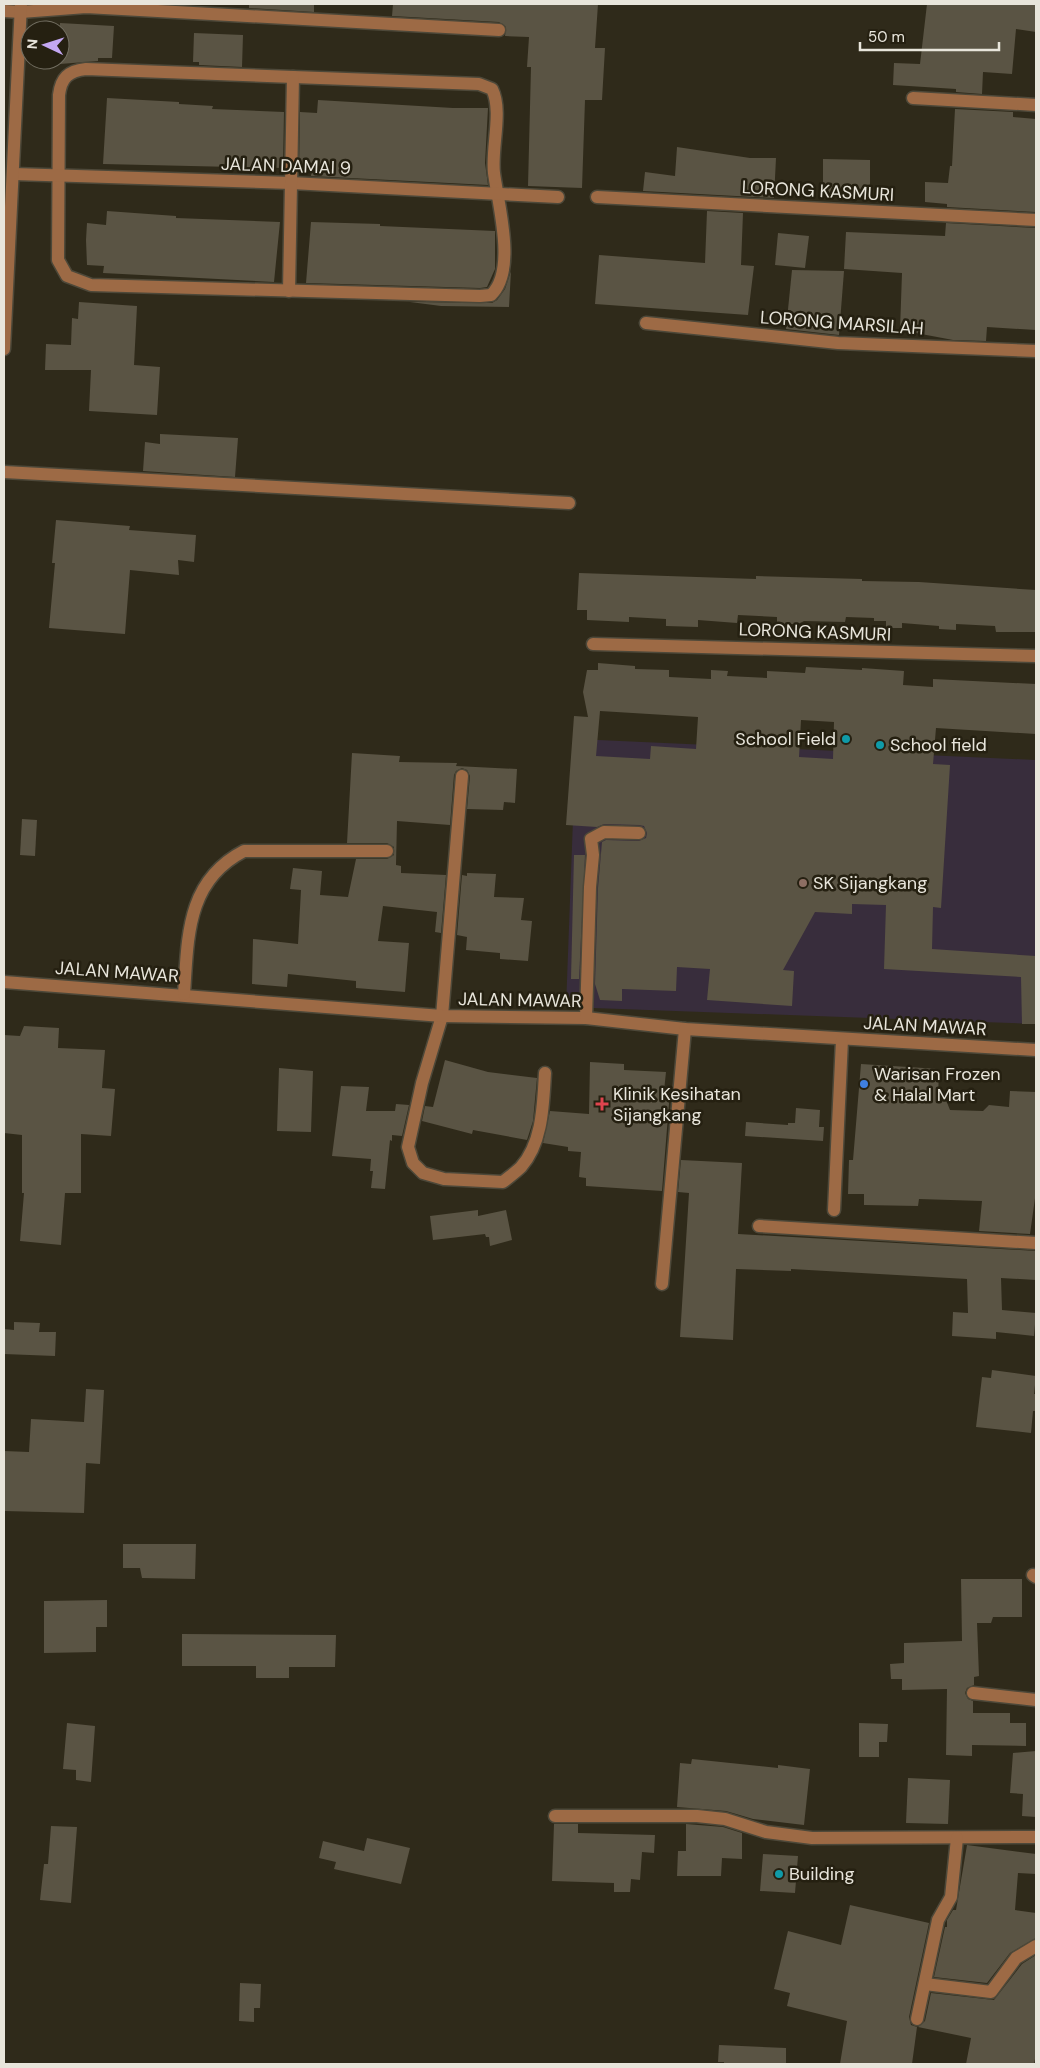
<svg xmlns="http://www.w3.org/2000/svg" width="1040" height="2068" font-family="'DM Sans',sans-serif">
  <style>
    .education { fill: #382d3c }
    .building { fill: #5a5444; fill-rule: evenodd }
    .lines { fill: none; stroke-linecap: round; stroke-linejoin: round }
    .minor-casing { stroke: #4d4839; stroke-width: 15 }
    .minor { stroke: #9d6a45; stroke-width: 12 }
    .culture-dot { fill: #0f9aa8; stroke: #252011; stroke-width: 2 }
    .education-dot { fill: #8d6e63; stroke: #252011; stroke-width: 2 }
    .shop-dot { fill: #3f7fe0; stroke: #252011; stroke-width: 2 }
    .health-dot { fill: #e0444e; stroke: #252011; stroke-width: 2 }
    .labels { text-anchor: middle; stroke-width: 5; stroke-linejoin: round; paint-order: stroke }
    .street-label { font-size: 18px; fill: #e8e5db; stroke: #252011 }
    .poi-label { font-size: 18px; fill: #e8e5db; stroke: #252011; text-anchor: start }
  </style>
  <rect width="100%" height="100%" fill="#2f2a1a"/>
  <path class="education" d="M576 739 1036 760V1024L566 1007Z"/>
  <g class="building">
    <path d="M249 4H314V12L249 8Z"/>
    <path d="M393 4H598L595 48H605L602 100H585L582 188 528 186 531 67H527L529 37 505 36 506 27 499 22 392 16Z"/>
    <path d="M927 4H1036V32L1016 29 1012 74 983 72 982 94 956 92V89L893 85 894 63 920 64Z"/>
    <path d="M60 23 114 26 112 58H98V61L60 64Z"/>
    <path d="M194 33 243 35 242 67 199 65V62H193Z"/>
    <path d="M107 98 179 102V104L213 106 212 109 284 112 283 168 103 164Z"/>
    <path d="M318 100 453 108H488L485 163 488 185 311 176 312 168H299L300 112 317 113Z"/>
    <path d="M955 109 1013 112V117L1036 119V212L947 207V204L925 202V182L948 183 950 166H952Z"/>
    <path d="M677 147 750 158H776L774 198 643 191 645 172 675 176Z"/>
    <path d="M823 159 870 160V197L823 196Z"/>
    <path d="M107 211 176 216V218L280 222 274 282 103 273 104 266 87 265 86 240 87 223 106 225Z"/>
    <path d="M707 211 743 213 741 265 754 266 748 315 595 304 599 255 705 263Z"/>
    <path d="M311 222 380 224V226L495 231V269L487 287 480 288 306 283Z"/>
    <path d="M946 223 1036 228V330L987 327 986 341 953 340 900 330 902 273 844 269 846 232 945 236Z"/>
    <path d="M778 233 809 236 805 268 775 265Z"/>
    <path d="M792 270 844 271 839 335 786 329Z"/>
    <path d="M511 271 509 307 441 306 410 302 341 301 492 303 497 300 505 289Z"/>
    <path d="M79 302 137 306 134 365 160 367 157 415 89 411 91 370H45L46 344 71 345 72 318 78 319Z"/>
    <path d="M160 434 238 438 235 477 143 471 145 442 160 444Z"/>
    <path d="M56 520 130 526 129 530 196 535 194 562 178 560 179 575 130 570 125 634 49 628 55 563H52Z"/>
    <path d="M579 573 756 579V576L862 579V581L919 582 1036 590V632H996L995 626 956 624V630L939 629V626L902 623V628H886V621H874V618L846 617 845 622 804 621 798 624H777V617L738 615 737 623 698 620V627L666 626V619L629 617V622L587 620V610H577Z"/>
    <path d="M598 663 635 666V669L669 670V677L711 679V670L728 671 727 676 767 678V671L805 673 806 667 862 670V668L904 671 903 685 933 687V679L1036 684V734L936 728 933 764 950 765 941 908 933 907 932 949 1036 956 1035 1024H1022L1021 977 884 969 886 905 852 904V914L815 912 783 970 794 971 792 1006 707 1000 710 969 677 967 676 991 622 989V1001L600 1000 595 984 598 888 602 842 606 840 639 841 646 838 647 833 644 826 639 825 604 824 597 827 566 825 574 716 588 717 583 692 587 670H598ZM600 711 698 717 696 749 651 746 650 759 596 756ZM801 720 834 722 833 759 799 757Z"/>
    <path d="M352 753 400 756 399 762 457 763 456 766 517 769 515 803 504 802 503 810 467 809 470 776 467 770 462 768 456 771 454 775 450 825 397 821 396 865 401 866V873L446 875 441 933 435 932 437 912 383 906 378 941 409 943 405 992 356 988V981L288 974 287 987 252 984 253 939 298 944 301 890 290 889 293 868 322 871 320 895 348 897 356 859H387L394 855V847L387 843H347Z"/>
    <path d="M22 819 37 820 35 856 20 855Z"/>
    <path d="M574 855H585L579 979H571Z"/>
    <path d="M467 873 496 874 494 897 524 898 521 920 532 921 528 961 500 959V953L466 950 467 937 457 935 462 875 467 876Z"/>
    <path d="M24 1026 59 1028 58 1048 105 1050 102 1088 115 1089 111 1136 81 1134V1193H65L61 1245 20 1241 24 1193H22V1135L4 1133V1035L20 1036Z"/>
    <path d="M445 1060 488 1072 537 1078 533 1121 527 1140 473 1130 472 1134 422 1121 425 1106 433 1107Z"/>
    <path d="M590 1062 624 1064V1070L666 1072 664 1091H670L662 1191 586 1186V1178L579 1177 581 1152 568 1151V1147L543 1143 550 1111 589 1114Z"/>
    <path d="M861 1064 939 1069 938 1099 946 1100 950 1110 983 1111 989 1105 1009 1107 1010 1091 1036 1092V1191L1030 1234 979 1231 982 1201 919 1199 918 1206 864 1205V1194H848L849 1160H853Z"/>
    <path d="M279 1068 313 1071 311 1132 277 1131Z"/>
    <path d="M341 1086 369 1087 366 1111H395L396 1104 409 1105 402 1136 392 1135V1141L390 1140 385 1189 371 1188 373 1171H370L371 1159 332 1156Z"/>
    <path d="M796 1108 820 1110 819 1127H824L823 1141 745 1136 746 1122 788 1125V1123H795Z"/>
    <path d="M681 1160 742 1163 738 1234 1036 1251V1280L1001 1278 1002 1310 1036 1313 1034 1336 996 1332V1339L952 1336 953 1312 968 1313 967 1279 791 1269V1271L736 1269 733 1340 680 1337 689 1193 678 1192Z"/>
    <path d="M478 1210V1216L506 1210 512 1240 490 1246 489 1237H486L485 1234 433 1240 430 1216Z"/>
    <path d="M14 1322 40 1323 39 1332H56L55 1356 4 1354V1329L14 1330Z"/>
    <path d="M992 1370 1036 1376 1034 1394H1036V1411H1033L1031 1433 976 1427 982 1377 991 1378Z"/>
    <path d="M86 1389 104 1390 100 1464 86 1463 84 1513 4 1511V1451L29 1452 31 1419 84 1422Z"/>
    <path d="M123 1544H196L195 1579 142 1578 140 1568H123Z"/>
    <path d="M961 1579H1022V1617H993L991 1623H977L979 1676 974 1677V1685L967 1688 965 1693 968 1699 973 1701V1713H1010V1723H1026V1746L972 1745V1756L946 1755 947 1689 902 1690V1679H891L890 1664 904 1663V1643L962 1641Z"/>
    <path d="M107 1600V1627H96V1652L44 1653V1601Z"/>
    <path d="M182 1634 336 1635 335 1667H289V1678H256V1666H182Z"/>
    <path d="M67 1723 95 1726 91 1782 76 1780V1770L63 1769Z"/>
    <path d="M859 1723 888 1724 887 1742H879V1757H859Z"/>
    <path d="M1036 1751V1817L1022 1816 1023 1794 1010 1793 1013 1753Z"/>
    <path d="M692 1759 778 1768V1765L810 1769 804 1825 753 1819 726 1811 677 1807 680 1763 691 1764Z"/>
    <path d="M908 1778 950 1780 948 1824 906 1823Z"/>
    <path d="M554 1824H578V1833L655 1835 654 1853 642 1852 640 1880 631 1879 630 1892H614V1883L552 1881Z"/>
    <path d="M686 1824 723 1827 742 1833V1859L722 1858 721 1876H677L678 1851H686Z"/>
    <path d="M51 1826 77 1827 71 1903 40 1900 44 1864H48Z"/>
    <path d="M367 1838 410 1848 401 1884 334 1869 336 1862 319 1858 323 1841 364 1851Z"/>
    <path d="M967 1845 1036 1854V1874L1018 1873 1015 1910 1036 1913V1938L1010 1953 987 1983 934 1977 945 1927H947V1920L953 1910H956Z"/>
    <path d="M763 1854 798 1856 795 1893 760 1891Z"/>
    <path d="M850 1905 929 1923 909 2017 911 2025 917 2027 912 2064H840L847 2021 787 2006 790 1993 774 1989 788 1931 841 1945Z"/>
    <path d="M1036 1955V2054L1034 2064H966L971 2038 918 2027 925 2021 931 1993 994 2000 1022 1964Z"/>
    <path d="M240 1983 261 1984 260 2008H254V2022L239 2021Z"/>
    <path d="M719 2045 786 2048V2064H724V2062H718Z"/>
  </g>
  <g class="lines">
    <defs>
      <g id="minor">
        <path d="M4 11 21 12 86 7 499 30"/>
        <path d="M86 69 479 84 492 89C503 111 491 148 494 173 498 204 517 271 491 295L480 296 91 285 67 276 58 260 59 95C61 78 68 71 86 69Z"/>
        <path d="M913 98 1036 105"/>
        <path d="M14 174 291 183 558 197"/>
        <path d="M597 197 1036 220"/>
        <path d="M289 291 293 77"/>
        <path d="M646 323 838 343 1036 351"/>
        <path d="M4 349 21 4"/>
        <path d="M4 472 569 503"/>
        <path d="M593 644 1036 656"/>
        <path d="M462 776 442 1016 422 1083 408 1147 413 1163 423 1173 444 1179 503 1182C509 1177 516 1172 521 1167 543 1142 543 1104 545 1073"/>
        <path d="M4 982 442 1016 586 1018 685 1029 1036 1050"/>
        <path d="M184 994C188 937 186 881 244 851H387"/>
        <path d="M586 1018 590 887 593 855 591 839 604 832 639 833"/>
        <path d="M834 1210 842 1040"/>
        <path d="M759 1226 1036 1243"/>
        <path d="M662 1284 685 1029"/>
        <path d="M1033 1575 1036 1577"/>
        <path d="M973 1693 1036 1700"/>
        <path d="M555 1816H697L725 1819 766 1832 812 1838 1036 1837"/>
        <path d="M925 1984 991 1992 1016 1958 1036 1946"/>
        <path d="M917 2019 938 1920 951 1897 957 1838"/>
      </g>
    </defs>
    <use href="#minor" class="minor-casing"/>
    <use href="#minor" class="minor"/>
  </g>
  <g class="culture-dot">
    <circle cx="846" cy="739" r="5"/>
    <circle cx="880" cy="745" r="5"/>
    <circle cx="779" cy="1874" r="5"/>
  </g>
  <circle class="education-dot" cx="803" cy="883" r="5"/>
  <circle class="shop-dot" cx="864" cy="1084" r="5"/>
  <path class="health-dot" d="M599.5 1096.5h5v5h5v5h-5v5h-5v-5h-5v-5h5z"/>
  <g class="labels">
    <g class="street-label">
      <text transform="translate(286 166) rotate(2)" y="6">JALAN DAMAI 9</text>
      <text transform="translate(818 191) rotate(3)" y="6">LORONG KASMURI</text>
      <text transform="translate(842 323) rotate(4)" y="6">LORONG MARSILAH</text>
      <text transform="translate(815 632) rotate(2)" y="6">LORONG KASMURI</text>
      <text transform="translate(117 972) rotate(4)" y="6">JALAN MAWAR</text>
      <text transform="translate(520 1000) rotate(1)" y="6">JALAN MAWAR</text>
      <text transform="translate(925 1026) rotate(3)" y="6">JALAN MAWAR</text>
    </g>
    <g class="poi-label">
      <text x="836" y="745" text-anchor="end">School Field</text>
      <text x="890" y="751">School field</text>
      <text x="813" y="889">SK Sijangkang</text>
      <text x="874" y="1080">Warisan Frozen<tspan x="874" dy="21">&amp; Halal Mart</tspan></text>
      <text x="613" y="1100">Klinik Kesihatan<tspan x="613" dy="21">Sijangkang</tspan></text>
      <text x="789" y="1880">Building</text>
    </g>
  </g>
  <rect width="1040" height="2068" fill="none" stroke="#e8e5db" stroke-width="10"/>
  <g transform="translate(45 45) rotate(274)"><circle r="24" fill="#252011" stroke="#736f62"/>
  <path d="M0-4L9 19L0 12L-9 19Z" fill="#c3a7f2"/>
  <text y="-8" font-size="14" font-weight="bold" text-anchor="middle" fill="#e8e5db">N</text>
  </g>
  <path d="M860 42v8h139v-8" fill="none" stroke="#e8e5db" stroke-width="2.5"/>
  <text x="868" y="42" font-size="15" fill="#e8e5db" stroke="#252011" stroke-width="4" paint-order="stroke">50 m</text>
</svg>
